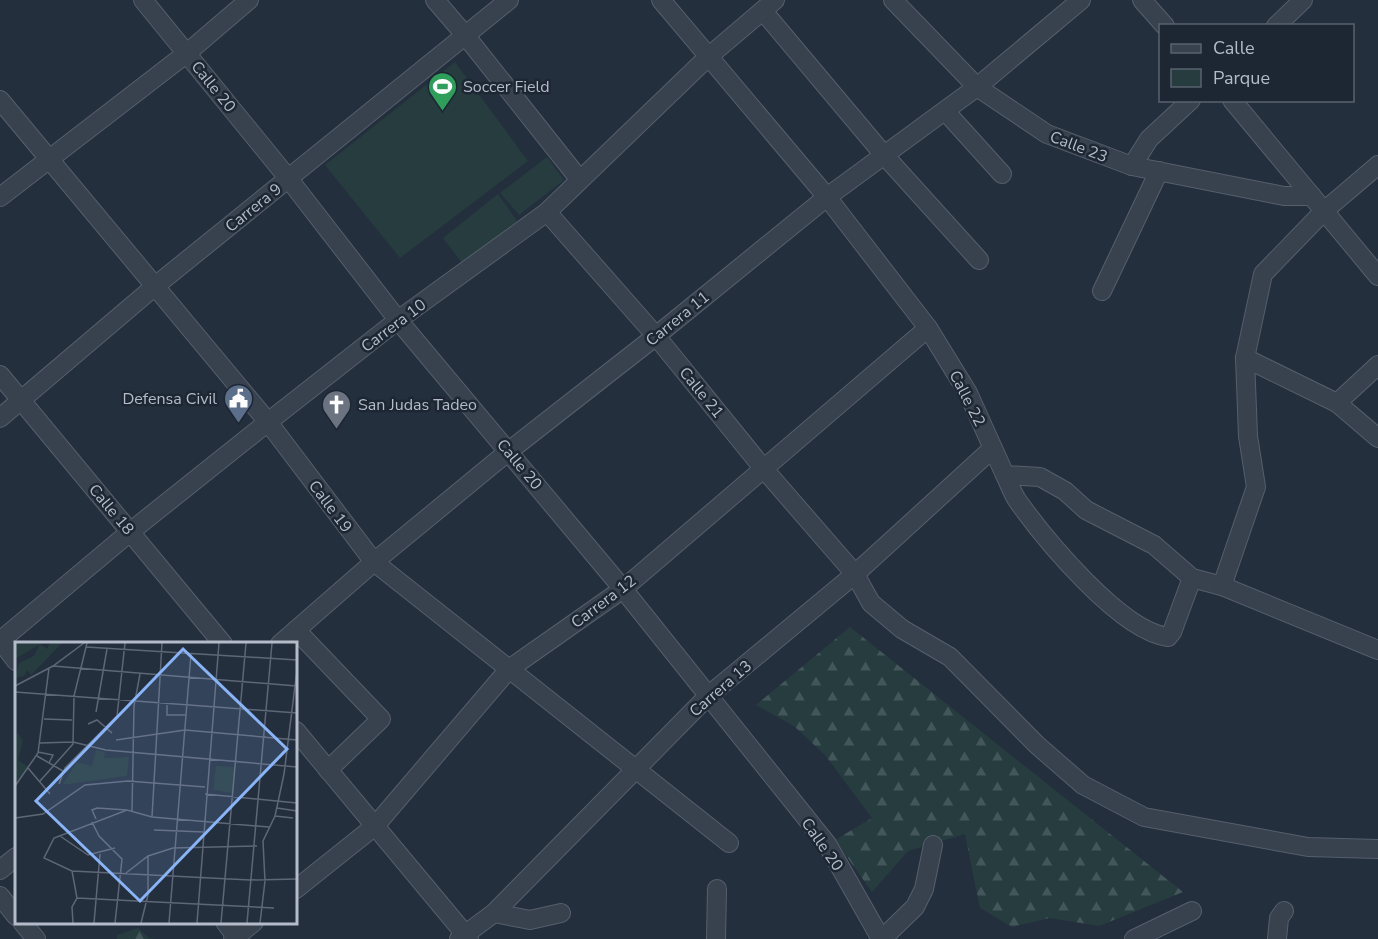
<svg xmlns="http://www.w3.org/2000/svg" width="1378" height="939" font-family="'Nunito Sans',sans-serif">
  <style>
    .forest { fill: url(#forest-firs) }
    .park { fill: #263c3f }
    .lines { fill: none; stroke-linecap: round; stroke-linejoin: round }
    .minor-casing { stroke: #565f6c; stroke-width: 20 }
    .minor { stroke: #38414e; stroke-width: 18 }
    .labels { text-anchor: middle; stroke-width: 5; stroke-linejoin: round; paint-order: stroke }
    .street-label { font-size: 16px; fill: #b4bcc9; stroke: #1d2633 }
    .poi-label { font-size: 16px; fill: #b4bcc9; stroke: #1d2633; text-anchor: start }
    .inset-road { fill: none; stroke: #5e6776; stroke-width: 1.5 }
    .view { fill: #8ab4f8; fill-opacity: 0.15; stroke: #8ab4f8; stroke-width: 3 }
    .inset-edge { fill: none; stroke: #b4bcc9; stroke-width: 3 }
  </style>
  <defs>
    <pattern id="forest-firs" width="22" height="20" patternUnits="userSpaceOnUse" patternTransform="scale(1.5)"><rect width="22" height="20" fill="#263c3f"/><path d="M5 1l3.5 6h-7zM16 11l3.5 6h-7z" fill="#435659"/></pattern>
  </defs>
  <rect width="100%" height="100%" fill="#242f3e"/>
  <g class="forest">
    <path d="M850 627 1183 892 1099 926 1050 918 1012 927 980 908 965 834 908 851 872 892 835 840 872 818 825 755 794 726 756 705Z"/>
    <path d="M138 928 149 938 153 939H117V935Z"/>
  </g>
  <g class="park">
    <path d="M455 62 528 161 400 258 325 165Z"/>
    <path d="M547 157 564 180 519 215 500 193Z"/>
    <path d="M498 194 517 221 462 263 443 238Z"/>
  </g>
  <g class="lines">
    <defs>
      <g id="minor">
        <path d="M143 0 288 178 398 320 623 589 827 844 881 939"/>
        <path d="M435 0 465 35 580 180"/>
        <path d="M661 0 827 197 928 328 968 393 1005 475 1040 477 1065 491 1086 510 1154 545 1192 578 1222 586 1378 650"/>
        <path d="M893 0 977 87 1047 134 1132 166 1284 196H1312"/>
        <path d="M1142 0 1165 26"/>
        <path d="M763 11 884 155 979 260"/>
        <path d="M1276 26 1303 0"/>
        <path d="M0 100 268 422 374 562 729 843"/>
        <path d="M1232 100 1378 276"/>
        <path d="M946 112 1002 174"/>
        <path d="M1132 166 1149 139 1191 100"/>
        <path d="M0 197 187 53 249 0"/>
        <path d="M547 212 656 336 763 468 855 574 871 603 902 629 950 657 1037 745 1083 785 1144 817 1308 847 1378 849"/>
        <path d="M1102 291 1159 171"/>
        <path d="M1245 358 1337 403 1378 438"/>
        <path d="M0 375 223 644"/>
        <path d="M1337 403 1378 365"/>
        <path d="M0 418 154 287 509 0"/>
        <path d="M1005 475C1009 483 1012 492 1017 500 1044 538 1120 631 1168 637L1172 632 1192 578"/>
        <path d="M1222 586 1256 487 1248 436 1245 358 1263 274 1324 211 1378 165"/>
        <path d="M296 630 381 719 328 770"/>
        <path d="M0 640 16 661"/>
        <path d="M0 641 130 532 268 422 398 320 547 212 708 57 775 0"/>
        <path d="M280 644 374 562 509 451 656 336 827 197 977 87 1081 0"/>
        <path d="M296 731 469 939"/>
        <path d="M0 870 16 857"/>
        <path d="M296 889 375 826 509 669 623 589 928 328"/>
        <path d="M0 896 16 916"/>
        <path d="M494 913 530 920 561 913"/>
        <path d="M22 922 36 939"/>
        <path d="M225 922 238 939"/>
        <path d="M233 939 254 922"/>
        <path d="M459 939 494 913 708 696 855 574 992 449"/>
        <path d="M716 939 717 889"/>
        <path d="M882 939 915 907 924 889 933 845"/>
        <path d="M1134 939 1192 911"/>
        <path d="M1277 939 1279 918 1284 911"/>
      </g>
    </defs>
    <use href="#minor" class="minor-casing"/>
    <use href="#minor" class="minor"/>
  </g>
  <defs>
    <symbol id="stadium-pin" viewBox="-11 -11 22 30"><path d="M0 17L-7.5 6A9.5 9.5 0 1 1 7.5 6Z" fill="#2e9e5b" stroke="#1d2633"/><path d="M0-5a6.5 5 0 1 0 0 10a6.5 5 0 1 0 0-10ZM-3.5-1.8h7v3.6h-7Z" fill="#fff"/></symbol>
    <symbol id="civic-pin" viewBox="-11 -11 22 30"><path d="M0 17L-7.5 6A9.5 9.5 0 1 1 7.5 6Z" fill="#5c6f8a" stroke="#1d2633"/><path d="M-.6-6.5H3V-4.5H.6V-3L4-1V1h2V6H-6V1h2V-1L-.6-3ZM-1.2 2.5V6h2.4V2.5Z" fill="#fff"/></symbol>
    <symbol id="church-pin" viewBox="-11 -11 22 30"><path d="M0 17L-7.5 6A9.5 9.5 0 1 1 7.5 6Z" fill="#6b7280" stroke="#1d2633"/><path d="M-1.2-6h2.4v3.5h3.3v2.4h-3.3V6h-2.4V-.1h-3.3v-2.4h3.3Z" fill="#fff"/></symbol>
  </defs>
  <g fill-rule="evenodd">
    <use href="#stadium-pin" x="426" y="70" width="33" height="45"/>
    <use href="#civic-pin" x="222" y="382" width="33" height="45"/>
    <use href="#church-pin" x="320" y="388" width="33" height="45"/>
  </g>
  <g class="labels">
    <g class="street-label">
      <text transform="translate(214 86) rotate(51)" y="6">Calle 20</text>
      <text transform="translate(1079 146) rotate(21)" y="6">Calle 23</text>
      <text transform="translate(253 207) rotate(-39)" y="6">Carrera 9</text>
      <text transform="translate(677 318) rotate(-39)" y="6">Carrera 11</text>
      <text transform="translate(393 325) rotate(-37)" y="6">Carrera 10</text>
      <text transform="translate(702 392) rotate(51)" y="6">Calle 21</text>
      <text transform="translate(968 398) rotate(63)" y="6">Calle 22</text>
      <text transform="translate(520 464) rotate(50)" y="6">Calle 20</text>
      <text transform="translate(331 506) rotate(53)" y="6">Calle 19</text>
      <text transform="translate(112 509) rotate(50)" y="6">Calle 18</text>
      <text transform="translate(603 601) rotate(-37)" y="6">Carrera 12</text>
      <text transform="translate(720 688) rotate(-41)" y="6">Carrera 13</text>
      <text transform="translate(823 844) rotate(55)" y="6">Calle 20</text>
    </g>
    <g class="poi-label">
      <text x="463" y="92">Soccer Field</text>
      <text x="217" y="404" text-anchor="end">Defensa Civil</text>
      <text x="358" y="410">San Judas Tadeo</text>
    </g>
  </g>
  <g transform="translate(15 642)">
    <rect width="282" height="282" fill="#242f3e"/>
    <path d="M0 1H27L0 17Z" fill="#263c3f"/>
    <path d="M35 1H47L16 33 12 28 9 34 0 36 4 21 19 14 25 2 32 7ZM81 108 90 110 89 116 114 115 112 134 47 143 62 120 77 124Z" fill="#263c3f"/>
    <path d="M3 91 8 99 3 118 13 125 0 142V94ZM201 124 219 125 217 151 198 148Z" fill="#263c3f"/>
    <path class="inset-road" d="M71 5 282 18M38 24 282 44M0 44 38 24 69 1M0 50 282 71M152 61V73H171M81 70 92 7M29 77 57 78M73 82 82 78 97 91M101 98 170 88 282 98M25 101 58 100 91 108 282 125M23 110 38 113 34 121M22 114 48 129M13 126 35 152M25 139 58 102 59 54 72 1M44 142 50 126 102 74 110 1M0 144 23 111 34 26M190 152 282 161M262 166 282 169M117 169 119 64 125 32M260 174 278 176M137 175 147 1M0 176 28 172 70 143 113 139 190 145M81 177 77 168 82 166 112 168M77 180 84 194 107 217 100 281M139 188 189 190M45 194 73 213 100 206M57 229 235 238 282 237M111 231 133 214 158 206 242 204M62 256 259 266M58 281 57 265 62 256 57 229 29 216 39 196 112 168 137 175 254 185M79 281 85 212M126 281 133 253V214M154 281 176 12M182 281 204 1M206 281 231 1M232 281 257 1M245 281 250 239 248 199 260 174 269 132 282 28"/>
    <path class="view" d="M168 7 272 107 125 259 21 159Z"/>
    <rect width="282" height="282" class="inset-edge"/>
  </g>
  <rect x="1159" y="24" width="195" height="78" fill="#1d2633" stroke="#59626f" stroke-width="1.5"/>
  <rect x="1171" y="44" width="30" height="9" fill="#38414e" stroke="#59626f" stroke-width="1.5"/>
  <text x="1213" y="54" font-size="18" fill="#b4bcc9">Calle</text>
  <rect x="1171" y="69" width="30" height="18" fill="#263c3f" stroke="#59626f" stroke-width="1.5"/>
  <text x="1213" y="84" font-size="18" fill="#b4bcc9">Parque</text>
</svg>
